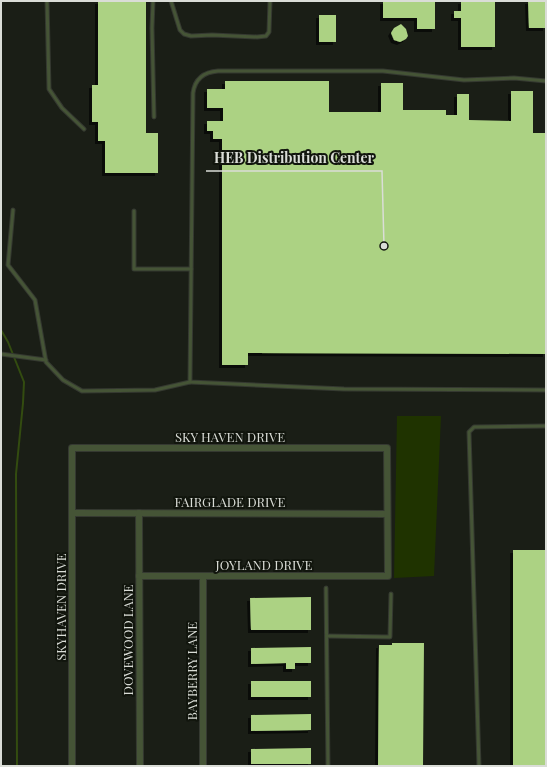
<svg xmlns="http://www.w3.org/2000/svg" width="547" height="767" font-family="'Playfair Display',serif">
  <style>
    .green { fill: #1f3300 }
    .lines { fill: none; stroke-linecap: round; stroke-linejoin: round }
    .stream { stroke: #334c10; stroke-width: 2 }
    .building { fill: #acd283; filter: url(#shadow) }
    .lane-casing { stroke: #353931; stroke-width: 5 }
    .street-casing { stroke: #353931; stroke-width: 8 }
    .lane { stroke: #455436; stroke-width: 3 }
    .street { stroke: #455436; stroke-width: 6 }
    .labels { text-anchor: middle; stroke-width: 4; stroke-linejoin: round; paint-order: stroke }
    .street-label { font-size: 13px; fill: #daddd7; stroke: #11150d }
    .leader { fill: none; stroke: #daddd7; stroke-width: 1.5 }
    .callout-dot { fill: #daddd7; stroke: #11150d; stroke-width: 1.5 }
    .callout-label { font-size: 14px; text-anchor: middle; font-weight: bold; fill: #daddd7; stroke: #11150d; stroke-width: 4; stroke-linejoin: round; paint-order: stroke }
  </style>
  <defs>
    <filter id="shadow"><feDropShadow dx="-3" dy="3" stdDeviation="0" flood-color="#0009"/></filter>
  </defs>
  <rect width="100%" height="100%" fill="#1a1e16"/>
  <path class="green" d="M397 416H441L434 576 394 578Z"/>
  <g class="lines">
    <path class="stream" d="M1 330 8 342 24 382 23 403 16 474 17 766"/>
  </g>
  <g class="building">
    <path d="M98 1H146V133H158V173H105V141H98V122H92V85H98Z"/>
    <path d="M383 1H435V29H417V18H383Z"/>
    <path d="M461 1H495V47H461V18H454V11H461Z"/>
    <path d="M528 1H546V28H529Z"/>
    <rect x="319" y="15" width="17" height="27"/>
    <path d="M401 24 406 29 408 36 406 39 400 42 394 40 391 33 394 28Z"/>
    <path d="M225 81H329V112H381V83H403V110H446V115H457V94H469V120L511 121V91H533V133H546V354L248 353V365H222V139H213V131H207V121H223V108H207V89H225Z"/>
    <rect x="513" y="550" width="33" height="216"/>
    <path d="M311 597V630H251L250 598Z"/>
    <path d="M392 643H424L423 766H378L379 645H392Z"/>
    <path d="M311 647V663H295V669H286V663L251 664V648Z"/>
    <rect x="251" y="681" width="60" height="16"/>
    <path d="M311 714V730L251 731V715Z"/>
    <path d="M311 748V764H251V749Z"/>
  </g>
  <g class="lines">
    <defs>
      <g id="lane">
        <path d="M47 1 49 89 62 108 84 129"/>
        <path d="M153 1 152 28 154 117"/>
        <path d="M171 1 180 30 184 34 191 36 212 35 257 37 266 36 269 32 270 1"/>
        <path d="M546 81 514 78 464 80 383 71H218C204 72 195 78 193 93L190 382 344 389 546 390"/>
        <path d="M13 210 8 265 35 300 46 362 63 380 82 391 155 390 190 382"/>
        <path d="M134 211V269H191"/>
        <path d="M1 354 46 360"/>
        <path d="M326 588 328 766"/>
        <path d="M327 636 390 637 391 594"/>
        <path d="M479 766 469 432 474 427 546 426"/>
      </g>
      <g id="street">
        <path d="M72 513 387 514"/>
        <path d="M139 513 140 766"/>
        <path d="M203 576V766"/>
        <path d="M72 766V448H387L388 576H139"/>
      </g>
    </defs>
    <use href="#lane" class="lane-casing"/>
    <use href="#street" class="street-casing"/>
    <use href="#lane" class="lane"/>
    <use href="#street" class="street"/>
  </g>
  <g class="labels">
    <g class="street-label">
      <text x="230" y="442">SKY HAVEN DRIVE</text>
      <text x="230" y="507">FAIRGLADE DRIVE</text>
      <text x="264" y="570">JOYLAND DRIVE</text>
      <text transform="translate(61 607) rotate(-90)" y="5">SKYHAVEN DRIVE</text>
      <text transform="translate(128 640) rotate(-90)" y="5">DOVEWOOD LANE</text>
      <text transform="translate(192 671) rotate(-90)" y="5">BAYBERRY LANE</text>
    </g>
  </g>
  <path class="leader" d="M384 246L382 171H206"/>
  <circle class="callout-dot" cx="384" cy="246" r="4"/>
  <g class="callout-label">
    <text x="294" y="163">HEB Distribution Center</text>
  </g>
  <rect width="547" height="767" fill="none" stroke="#daddd7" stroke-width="4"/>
</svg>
